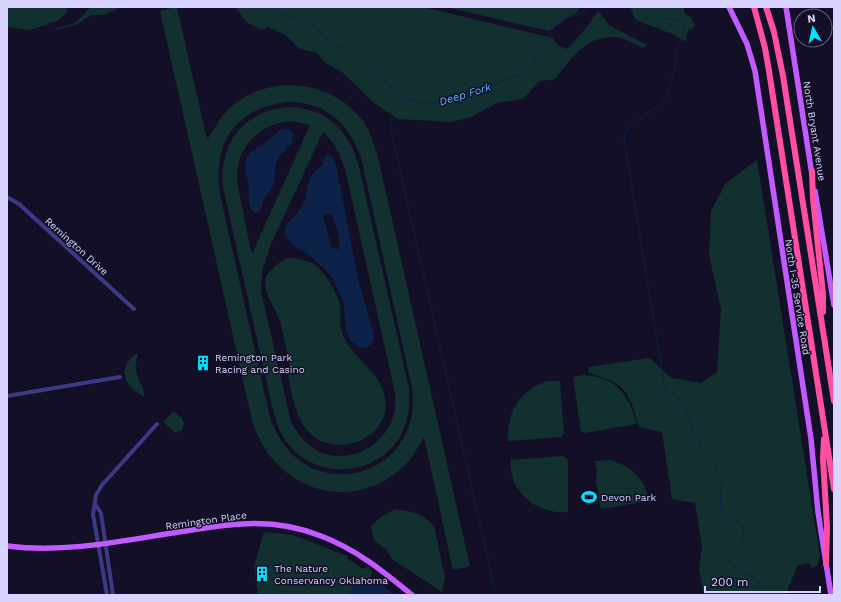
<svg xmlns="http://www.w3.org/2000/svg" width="841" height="602" font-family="'Work Sans',sans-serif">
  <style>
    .green { fill: #12302f; fill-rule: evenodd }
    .water { fill: #0c2248; fill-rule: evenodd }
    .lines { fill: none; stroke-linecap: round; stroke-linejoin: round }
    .stream { stroke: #0c2248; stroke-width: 1 }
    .minor { stroke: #3d3a85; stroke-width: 4 }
    .major { stroke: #c25bff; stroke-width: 5.5 }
    .highway { stroke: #ff4fa3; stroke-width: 6 }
    .labels { text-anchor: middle; stroke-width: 3; stroke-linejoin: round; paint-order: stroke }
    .street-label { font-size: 10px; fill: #d9d4ff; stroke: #130f26 }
    .poi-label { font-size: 10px; fill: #d9d4ff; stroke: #130f26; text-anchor: start }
    .water-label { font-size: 11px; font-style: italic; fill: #62b6ff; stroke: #130f26 }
  </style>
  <rect width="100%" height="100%" fill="#130f26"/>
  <g class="green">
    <path d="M7 7H66L68 11 59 20 31 30 7 27Z"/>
    <path d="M90 7H122L104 15H91L76 25 54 30 56 28C75 25 78 22 90 7Z"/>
    <path d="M175 7H177L207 140C218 124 221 114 237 102 274 75 329 81 359 116 369 128 374 142 378 157L470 566 453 570 424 437C418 446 414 457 405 465 352 517 272 490 252 420L160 11ZM286 102C326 102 347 121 361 157L412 388C425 482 297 512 269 413L220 195C213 145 233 109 286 102Z"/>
    <path d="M236 7H423L553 38 557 45 567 49 583 32 598 11 609 25 647 45 643 48C635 45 625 38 617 37 585 35 572 58 555 79L539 81 523 99 497 103 471 117 451 122 398 119 374 103 342 72 327 64 317 53 300 49 287 36 269 27 261 30 246 22Z"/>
    <path d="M446 7H581L577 12 549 31Z"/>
    <path d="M630 7H684V12L691 18 695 26 688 31 685 42 677 36 636 20Z"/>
    <path d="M289 107C328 109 349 130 359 167L409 388C410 404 409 418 402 433 380 476 319 482 289 445 279 433 276 420 272 406L223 187C219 143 244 110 289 107ZM292 121 310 125 252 254C248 238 245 222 242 206 240 196 237 185 237 175 238 144 262 123 292 121ZM323 132C335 142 340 154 345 169L394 388C395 395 396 402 395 409 389 446 346 469 313 448 303 441 297 432 291 422L261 291 262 272 271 244Z"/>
    <path d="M757 160 820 556 817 566 812 568 809 563 798 565 787 591 788 595H704L699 569 702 546 695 503 672 499 662 432 639 427C629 391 625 383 589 373L588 367 650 358 671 378 701 383 717 372 721 309 709 255 711 211 726 183Z"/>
    <path d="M291 258C298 259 306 260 312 263 324 270 337 292 340 305 341 314 339 324 342 332 350 357 380 371 385 397 393 441 330 462 305 428 293 411 291 387 286 368L290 367C286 351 284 334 279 318 274 306 265 295 265 281 265 272 283 258 291 258Z"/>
    <path d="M138 353C135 362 135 372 139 380 141 386 145 390 144 396 124 389 116 364 138 353Z"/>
    <path d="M582 375C616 376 628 394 637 424L585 433 581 431 573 377Z"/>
    <path d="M547 381H560L564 434 561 437 508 441C507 410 519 392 547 381Z"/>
    <path d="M174 411 182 418 184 424 182 430 176 433 163 422Z"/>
    <path d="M563 456 568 459V512C545 514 521 502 513 479 511 473 511 466 510 460Z"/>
    <path d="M609 460C631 465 645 479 649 501L601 509 596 481 597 471 595 461Z"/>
    <path d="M395 509C411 512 422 512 434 526L445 577 442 592 392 559 386 549 374 540 371 526 381 517Z"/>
    <path d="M264 532 293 535 347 556 348 559 363 569 367 567 373 572 371 575 370 578C359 579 354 586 349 595H258L254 566Z"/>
  </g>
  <g class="water">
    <path d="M284 129H288L291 131 293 135 292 143 278 158 275 167V181L272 188 264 198 261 209 258 212 255 213C247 206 249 200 249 190 249 182 245 174 245 166 246 150 259 148 269 140 274 135 277 131 284 129Z"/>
    <path d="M327 155 333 157 336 165 359 283 373 331C375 341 371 348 360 348L350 340 346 331 343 300 333 279 324 268 310 256 291 243 286 236 285 231 287 224 299 211 305 200 309 181 312 175 323 164 324 159ZM328 213 332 215 338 231 340 248 339 249 332 248 323 216 325 214Z"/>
    <path d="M370 578 376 581 395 595H349C354 586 359 579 370 578Z"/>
  </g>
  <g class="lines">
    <g class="stream">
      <path d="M24 7 35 8 45 7"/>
      <path d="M268 7 313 26 331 42 360 58 367 67 405 98 420 103 429 104 444 102 462 93 471 90 488 87 524 73 530 67 547 38 559 21 584 12 588 7"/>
      <path d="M651 7C656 19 668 18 679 21 692 34 678 40 675 53 674 57 676 59 676 62 675 72 668 96 661 103 648 117 631 116 624 138L665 391 677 394C687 410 692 428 700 445 706 456 718 466 721 479 724 495 715 500 726 518 729 519 734 520 738 522 746 526 744 538 740 544 736 550 729 551 727 557 730 563 735 568 740 572 748 577 754 574 760 581L750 595"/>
      <path d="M405 98C399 107 391 116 390 126L496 595"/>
    </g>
    <g class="minor">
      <path d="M7 197 19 204 134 309"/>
      <path d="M7 396 120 377"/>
      <path d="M95 504 101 513 113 595"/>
      <path d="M107 595 93 514 96 495 102 485 157 424"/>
    </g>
    <g class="major">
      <path d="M729 7 747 44 755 71 811 439 818 512 831 595"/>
      <path d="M786 7 812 175"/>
      <path d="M815 191 834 305"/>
      <path d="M7 546C63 553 117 542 172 533 225 525 269 515 321 536 356 549 384 572 412 595"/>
    </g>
    <g class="highway">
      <path d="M754 7 765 48 769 71 834 489"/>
      <path d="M766 7 774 32 783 76 834 401"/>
      <path d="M812 171 813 199 823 294V312"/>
      <path d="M824 439 823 458 827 527 826 564"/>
    </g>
  </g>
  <defs>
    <symbol id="building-bare" viewBox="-9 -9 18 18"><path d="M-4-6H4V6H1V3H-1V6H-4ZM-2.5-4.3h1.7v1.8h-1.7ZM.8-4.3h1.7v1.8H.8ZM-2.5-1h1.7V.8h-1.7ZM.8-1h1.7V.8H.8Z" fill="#00e5ff" stroke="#130f26" stroke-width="2.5" paint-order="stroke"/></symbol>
    <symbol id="stadium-bare" viewBox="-9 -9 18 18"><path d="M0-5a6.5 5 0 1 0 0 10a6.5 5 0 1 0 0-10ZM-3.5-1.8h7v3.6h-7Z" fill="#00e5ff" stroke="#130f26" stroke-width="2.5" paint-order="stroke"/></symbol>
  </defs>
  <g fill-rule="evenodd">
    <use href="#building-bare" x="192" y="352" width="22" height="22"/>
    <use href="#stadium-bare" x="578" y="486" width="22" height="22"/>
    <use href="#building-bare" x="251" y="563" width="22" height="22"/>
  </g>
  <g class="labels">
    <g class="street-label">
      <text transform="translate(815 131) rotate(81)" y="4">North Bryant Avenue</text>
      <text transform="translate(77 246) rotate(42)" y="4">Remington Drive</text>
      <text transform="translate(798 297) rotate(81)" y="4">North I-35 Service Road</text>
      <text transform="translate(206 520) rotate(-8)" y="4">Remington Place</text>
    </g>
    <g class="poi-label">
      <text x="215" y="361">Remington Park<tspan x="215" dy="12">Racing and Casino</tspan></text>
      <text x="601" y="501">Devon Park</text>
      <text x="274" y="572">The Nature<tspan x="274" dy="12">Conservancy Oklahoma</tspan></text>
    </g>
    <g class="water-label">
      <text transform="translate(465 94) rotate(-17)" y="4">Deep Fork</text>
    </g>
  </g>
  <rect width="841" height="602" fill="none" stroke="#d9d4ff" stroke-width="16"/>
  <g transform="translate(813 28) rotate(351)"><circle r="19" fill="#130f26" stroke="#625e7d"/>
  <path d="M0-3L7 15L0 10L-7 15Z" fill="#00e5ff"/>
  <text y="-6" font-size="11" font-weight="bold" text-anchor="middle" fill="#d9d4ff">N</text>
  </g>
  <path d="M705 586v6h115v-6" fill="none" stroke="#d9d4ff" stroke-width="2"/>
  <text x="711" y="586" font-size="12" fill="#d9d4ff" stroke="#130f26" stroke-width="3" paint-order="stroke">200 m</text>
</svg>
